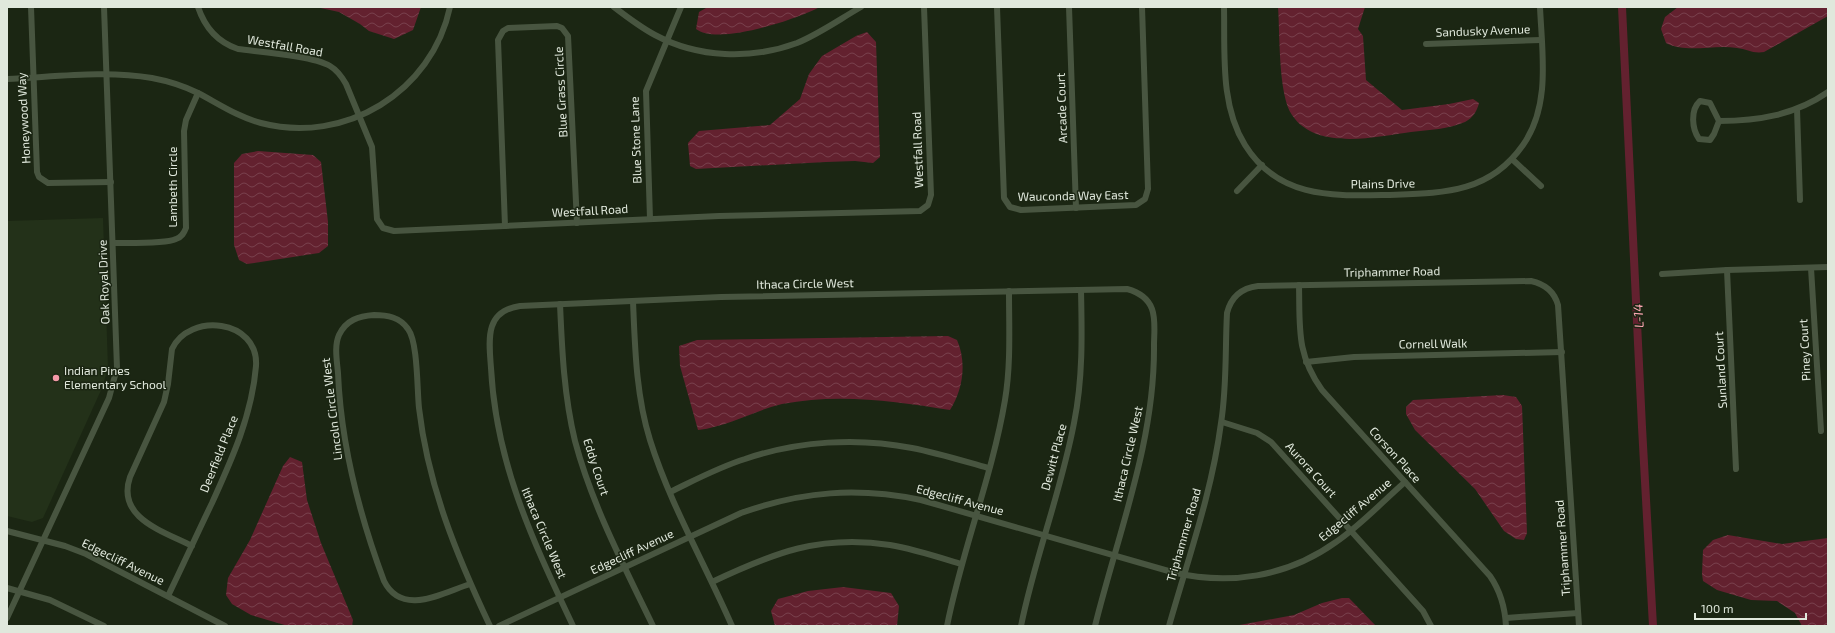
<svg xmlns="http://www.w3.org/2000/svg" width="1835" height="633" font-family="'Exo 2',sans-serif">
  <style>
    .built { fill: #233119 }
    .water { fill: url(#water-waves) }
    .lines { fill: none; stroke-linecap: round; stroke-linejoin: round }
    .canal { stroke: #63212f; stroke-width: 8 }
    .minor { stroke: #485540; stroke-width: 6 }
    .poi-dot { fill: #f39aa7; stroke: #1b2613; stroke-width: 1.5 }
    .labels { text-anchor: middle; stroke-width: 3; stroke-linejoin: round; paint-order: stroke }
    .street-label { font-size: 12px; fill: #e0e8dc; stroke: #1b2613 }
    .poi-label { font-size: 12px; fill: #e0e8dc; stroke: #1b2613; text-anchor: start }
    .water-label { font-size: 13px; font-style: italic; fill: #fba6b2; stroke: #1b2613 }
  </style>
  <defs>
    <pattern id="water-waves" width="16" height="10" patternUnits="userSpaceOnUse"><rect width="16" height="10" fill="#63212f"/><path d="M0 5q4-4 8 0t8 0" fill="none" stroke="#79414d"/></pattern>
  </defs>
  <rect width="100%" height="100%" fill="#1b2613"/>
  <path class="built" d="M103 218 108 368 102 388 43 518 32 522 7 516V221Z"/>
  <g class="water">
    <path d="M316 7H421L413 30 394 39 369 31 360 24 339 12Z"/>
    <path d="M752 7H820C797 19 718 46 696 29L699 12 706 8Z"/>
    <path d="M1278 7H1365L1358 29 1363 36 1366 80 1402 110 1449 104 1473 99 1479 103C1477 111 1473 118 1465 122 1449 129 1429 130 1411 132 1375 137 1316 151 1292 115 1278 95 1280 33 1278 7Z"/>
    <path d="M1678 7H1828V16L1764 52C1753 54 1747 49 1737 48 1713 44 1688 54 1666 43L1661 29 1665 17Z"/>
    <path d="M867 32 876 42 880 157 873 163 855 161 826 162 696 169 690 166 688 143 699 131 770 125 800 99 809 74 822 56 856 36Z"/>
    <path d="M258 151 313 155 321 162 328 222V246L319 253 247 264 239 260 234 245V163L242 154Z"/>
    <path d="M948 336 957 340C967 362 963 390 950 410 895 401 838 393 782 404 753 411 729 426 698 430L680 366 679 346 697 340Z"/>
    <path d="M1503 395 1516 397 1522 406 1527 533 1524 540 1516 539 1504 531 1475 489 1415 430 1406 414V407L1413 400Z"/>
    <path d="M290 457 302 462 307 500 321 543 353 620 352 626H288L251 615 232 604 226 595 228 578 250 540 283 466Z"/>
    <path d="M1728 535 1782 544 1828 538V626H1802L1795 613 1777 601 1751 600 1717 590 1703 581 1702 574 1703 550 1713 540Z"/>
    <path d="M843 587 891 593 899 606 897 626H775L771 611 778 599 808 591Z"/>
    <path d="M1342 598H1349L1376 626H1234L1294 615 1322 603Z"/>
  </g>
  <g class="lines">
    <path class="canal" d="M1622 7 1642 427 1653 626"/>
    <g class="minor">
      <path d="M31 7 37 172 39 177 48 183 111 182"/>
      <path d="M198 7C205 28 217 42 238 49 260 52 313 56 330 66 337 70 342 77 346 84L372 147 377 219 383 228 394 231 719 216 920 211 928 205 931 195 924 7"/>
      <path d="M614 7C627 17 640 27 655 35 698 58 751 60 797 43 819 34 840 19 861 7"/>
      <path d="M997 7 1004 198 1010 207 1021 210 1136 205 1145 199 1148 189 1142 7"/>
      <path d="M1069 7 1076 208"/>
      <path d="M1224 7C1225 53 1220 105 1245 145 1278 198 1331 196 1385 195 1440 193 1488 195 1523 145 1551 105 1542 53 1540 7"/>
      <path d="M1426 44 1541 40"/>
      <path d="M7 79C54 77 105 70 152 78 168 81 184 86 198 93 219 104 238 117 261 123 345 145 432 92 450 7"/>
      <path d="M1700 101 1710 103 1719 121 1714 134 1710 140 1699 139C1692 129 1690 110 1700 101Z"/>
      <path d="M1797 109 1800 200"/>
      <path d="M1719 121C1758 121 1795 115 1828 92"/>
      <path d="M1512 159 1541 186"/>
      <path d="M1237 191 1262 165"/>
      <path d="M650 219 646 91 681 7"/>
      <path d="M505 226 498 40 503 31 508 28 557 26 562 28 568 36 577 223"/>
      <path d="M113 243C127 243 165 244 176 239 182 237 184 233 186 228L184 131 186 120 198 93"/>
      <path d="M1811 268 1821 431"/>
      <path d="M1727 270 1736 469"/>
      <path d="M1662 274 1727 270 1828 267"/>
      <path d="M1299 285C1300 327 1296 354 1322 390L1490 576C1501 592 1505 607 1506 626"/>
      <path d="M633 301C635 348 636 395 650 440 670 504 705 564 732 626"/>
      <path d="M560 304C562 350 564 396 575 441 592 505 624 566 653 626"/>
      <path d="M1306 362 1354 357 1562 352"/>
      <path d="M1222 422 1257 433 1271 442 1423 611 1431 626"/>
      <path d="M670 492C695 480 719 467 745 459 798 441 857 437 912 448 938 453 963 461 988 468"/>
      <path d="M7 531 65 546 86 554 225 626"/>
      <path d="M712 582C773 553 821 534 890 545 914 549 938 557 961 564"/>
      <path d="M470 584C442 593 402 617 384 581 359 514 341 445 338 373 337 361 334 346 339 335 346 320 359 316 374 315 387 315 400 317 408 329 418 342 417 390 419 408 428 486 457 556 490 626"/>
      <path d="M7 588 50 600 104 626"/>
      <path d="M168 596C183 565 197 534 212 503 232 459 252 415 256 366 259 319 189 312 172 349L168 384 164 402 130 477C116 518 163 531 192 546"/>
      <path d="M7 618 109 398 117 368 104 7"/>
      <path d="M1506 618 1578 613"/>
      <path d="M499 626 741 513C803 491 857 487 921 500L1172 572C1229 586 1287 577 1336 542 1361 525 1382 502 1405 482"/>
      <path d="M573 626C533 541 496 464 491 368 489 341 484 311 520 306L721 297 1127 289C1138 292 1148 298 1152 309 1156 320 1154 334 1154 345 1155 442 1118 533 1095 626"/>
      <path d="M947 626C962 550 992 477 1005 400 1011 364 1009 328 1009 291"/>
      <path d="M1021 626C1035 557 1061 492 1074 423 1083 379 1082 334 1081 290"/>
      <path d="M1169 626C1188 559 1212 492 1221 423 1227 386 1225 350 1227 313 1231 297 1242 288 1258 286L1531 281C1545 284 1554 291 1558 305L1579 626"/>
    </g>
  </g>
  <circle class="poi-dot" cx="56" cy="378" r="4"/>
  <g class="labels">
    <g class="street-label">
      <text transform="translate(1483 31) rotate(-2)" y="4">Sandusky Avenue</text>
      <text transform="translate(285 46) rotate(10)" y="4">Westfall Road</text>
      <text transform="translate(561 92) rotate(-93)" y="4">Blue Grass Circle</text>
      <text transform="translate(1062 108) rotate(-92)" y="4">Arcade Court</text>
      <text transform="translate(24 118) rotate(-93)" y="4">Honeywood Way</text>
      <text transform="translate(636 140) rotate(-92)" y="4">Blue Stone Lane</text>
      <text transform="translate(918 150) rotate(-92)" y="4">Westfall Road</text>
      <text transform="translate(1383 184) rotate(-1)" y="4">Plains Drive</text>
      <text transform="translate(173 187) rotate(-90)" y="4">Lambeth Circle</text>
      <text transform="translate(1073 196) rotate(-1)" y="4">Wauconda Way East</text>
      <text transform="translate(590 211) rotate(-3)" y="4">Westfall Road</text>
      <text transform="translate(1392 272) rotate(-1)" y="4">Triphammer Road</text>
      <text transform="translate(104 282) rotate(-92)" y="4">Oak Royal Drive</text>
      <text transform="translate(805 284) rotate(-1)" y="4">Ithaca Circle West</text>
      <text transform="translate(1433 344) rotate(-1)" y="4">Cornell Walk</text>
      <text transform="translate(1805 350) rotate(-93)" y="4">Piney Court</text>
      <text transform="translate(1721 370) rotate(-93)" y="4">Sunland Court</text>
      <text transform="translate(332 409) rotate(-97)" y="4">Lincoln Circle West</text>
      <text transform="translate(219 454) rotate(-68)" y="4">Deerfield Place</text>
      <text transform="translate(1128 454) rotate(-77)" y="4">Ithaca Circle West</text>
      <text transform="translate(1395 455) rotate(48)" y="4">Corson Place</text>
      <text transform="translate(1054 457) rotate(-75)" y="4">Dewitt Place</text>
      <text transform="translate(596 467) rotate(72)" y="4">Eddy Court</text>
      <text transform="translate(1311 470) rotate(48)" y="4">Aurora Court</text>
      <text transform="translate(960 500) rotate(15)" y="4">Edgecliff Avenue</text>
      <text transform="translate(1355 510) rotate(-40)" y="4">Edgecliff Avenue</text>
      <text transform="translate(544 533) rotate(67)" y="4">Ithaca Circle West</text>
      <text transform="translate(1184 535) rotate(-74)" y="4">Triphammer Road</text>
      <text transform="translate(1563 548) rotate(-94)" y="4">Triphammer Road</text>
      <text transform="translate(632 552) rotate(-25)" y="4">Edgecliff Avenue</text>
      <text transform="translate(123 562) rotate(26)" y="4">Edgecliff Avenue</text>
    </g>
    <g class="poi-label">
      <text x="64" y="375">Indian Pines<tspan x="64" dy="14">Elementary School</tspan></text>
    </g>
    <g class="water-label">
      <text transform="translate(1638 316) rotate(-93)" y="5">L-14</text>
    </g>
  </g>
  <rect width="1835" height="633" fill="none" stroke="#e0e8dc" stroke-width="16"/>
  <path d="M1695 613v6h111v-6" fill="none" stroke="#e0e8dc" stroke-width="2"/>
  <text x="1701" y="613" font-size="12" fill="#e0e8dc" stroke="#1b2613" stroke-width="3" paint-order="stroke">100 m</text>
</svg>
